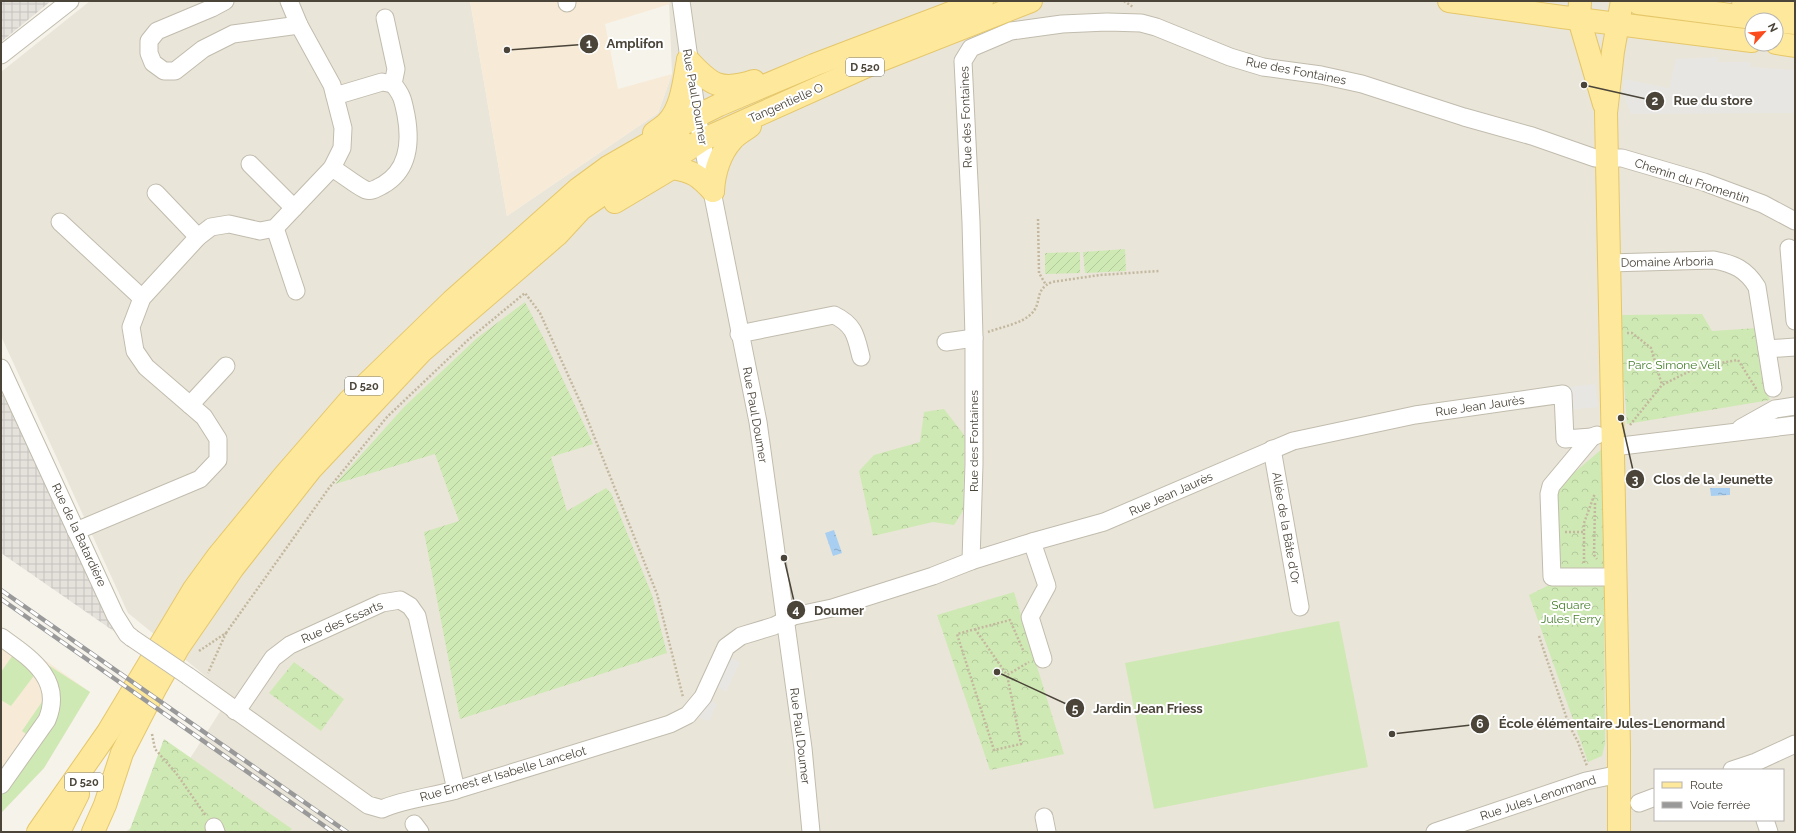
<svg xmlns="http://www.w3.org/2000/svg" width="1796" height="833" font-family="Raleway,sans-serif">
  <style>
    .residential { fill: #eae5d9; fill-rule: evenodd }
    .commercial { fill: #f7ebd7 }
    .industrial { fill: url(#industrial-grid) }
    .grass { fill: #cfe9b4 }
    .forest { fill: url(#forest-crowns) }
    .garden { fill: url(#garden-furrows) }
    .parking { fill: #e7e6e2 }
    .water { fill: url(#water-ripples) }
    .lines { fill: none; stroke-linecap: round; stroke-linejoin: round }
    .minor-casing { stroke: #c1bcad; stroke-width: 19 }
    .major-casing { stroke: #e5c76a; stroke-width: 24 }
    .path { stroke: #c3b89f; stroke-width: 2.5; stroke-dasharray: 2 2; stroke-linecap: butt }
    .minor { stroke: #fff; stroke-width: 17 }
    .major { stroke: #fee89b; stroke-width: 22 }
    .rail-casing { stroke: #999; stroke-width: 4.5 }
    .rail { stroke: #fff; stroke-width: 3; stroke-dasharray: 9; stroke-linecap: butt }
    .minor-bridge-casing { stroke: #c1bcad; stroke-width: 19; stroke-linecap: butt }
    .minor-bridge { stroke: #fff; stroke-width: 17 }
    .labels { text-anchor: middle; stroke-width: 4; stroke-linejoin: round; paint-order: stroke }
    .shield { fill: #fff; stroke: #807c74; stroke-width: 1 }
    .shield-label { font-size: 11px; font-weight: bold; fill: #4a4439 }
    .street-label { font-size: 12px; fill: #4a4439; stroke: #fff }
    .park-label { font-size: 12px; fill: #457e2a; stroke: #fff }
    .leader { fill: none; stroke: #4a4439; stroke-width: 1.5 }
    .callout-dot { fill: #4a4439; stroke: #fff; stroke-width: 1.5 }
    .mark-label { font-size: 12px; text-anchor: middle; font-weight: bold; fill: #fff }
    .callout-label { font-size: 13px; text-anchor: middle; font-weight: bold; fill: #4a4439; stroke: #fff; stroke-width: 4; stroke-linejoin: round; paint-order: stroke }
  </style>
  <defs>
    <pattern id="industrial-grid" width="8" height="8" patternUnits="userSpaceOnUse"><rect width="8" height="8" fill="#e5e2dc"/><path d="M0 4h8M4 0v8" fill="none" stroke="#c6c3be"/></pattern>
    <pattern id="forest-crowns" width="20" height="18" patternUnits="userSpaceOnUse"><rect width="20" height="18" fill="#cfe9b4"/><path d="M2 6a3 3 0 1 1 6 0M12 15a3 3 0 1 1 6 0" fill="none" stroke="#b3c99c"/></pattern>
    <pattern id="garden-furrows" width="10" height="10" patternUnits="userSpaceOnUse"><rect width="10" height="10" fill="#cfe9b4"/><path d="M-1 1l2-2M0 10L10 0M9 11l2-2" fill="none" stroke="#b3c99c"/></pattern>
    <pattern id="water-ripples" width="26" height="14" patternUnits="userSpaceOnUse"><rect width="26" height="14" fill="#a8cff1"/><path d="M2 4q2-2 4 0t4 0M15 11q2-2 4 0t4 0" fill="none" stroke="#8baac4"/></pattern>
  </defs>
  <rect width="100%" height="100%" fill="#f6f3eb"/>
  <path class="residential" d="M90 1H470L507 216 658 113 672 74 669 1H1795V832H125L157 810 230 696 128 613 1 336V72ZM1752 20H1776V44H1752ZM1655 770H1783V820H1655Z"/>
  <g class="commercial">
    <path d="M470 1H669L670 4 605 24 618 89 672 74 658 113 507 216Z"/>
    <path d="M1 629 90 692 44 768 1 813Z"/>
  </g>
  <g class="industrial">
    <path d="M1 1H51L1 42Z"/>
    <path d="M1 391 48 486 115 632 1 553Z"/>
  </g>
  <g class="grass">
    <path d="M1339 621 1368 767 1154 809 1125 663Z"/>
    <path d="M15 652 34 671 33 677 11 706 1 700V672Z"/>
    <path d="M42 661 90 692 44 768 1 813V795L51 719Z"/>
    <path d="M48 693 49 702 30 737 22 731Z"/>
  </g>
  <g class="forest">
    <path d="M1702 314 1712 331 1757 328 1761 375 1770 400 1627 424 1624 383 1622 382 1620 315Z"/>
    <path d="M944 409 965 436 963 511 954 525 933 522 873 536 859 471 874 455 920 442 924 412Z"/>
    <path d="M1603 448 1605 744 1602 756 1588 762 1529 595 1553 583 1555 489Z"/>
    <path d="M1014 592 1064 754 990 770 937 615Z"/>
    <path d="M294 662 344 699 321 731 269 693Z"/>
    <path d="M164 739 292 829 289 832H129Z"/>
  </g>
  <g class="garden">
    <path d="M1125 249 1126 271 1085 273 1083 252Z"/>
    <path d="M1080 252V273L1045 274V253Z"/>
    <path d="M525 302 545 341 593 444 551 457 567 511 606 488 611 493 652 595 667 653 460 719 424 532 459 521 435 454 335 484 404 407 477 338Z"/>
  </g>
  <g class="parking">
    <path d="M1717 57 1718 62H1750L1751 67 1795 70V113L1631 114 1623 94 1624 79 1669 88 1676 59Z"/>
    <path d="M1595 384 1598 407 1570 410 1567 387Z"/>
    <path d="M731 658 740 662 726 692 717 687Z"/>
    <path d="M708 700 717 704 709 721 699 718Z"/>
  </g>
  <g class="water">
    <path d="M1710 488H1730V495L1711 496Z"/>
    <path d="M834 530 842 553 833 556 825 533Z"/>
  </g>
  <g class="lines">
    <defs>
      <g id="minor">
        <path d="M225 1 212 8 157 31 149 41V53L153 63 164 71H175L203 49 233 34 299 25"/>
        <path d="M567 1V3"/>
        <path d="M681 1 697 116 758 422 803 748 811 832"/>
        <path d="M1 55 70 1"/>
        <path d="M335 96 382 82 393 84"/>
        <path d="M250 164 294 208"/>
        <path d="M332 168C341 173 358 187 366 190 372 192 377 188 383 185 409 170 411 142 406 115 403 101 403 96 393 84L396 69 385 18"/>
        <path d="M156 193 198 237"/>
        <path d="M60 222 142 298"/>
        <path d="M275 228 296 291"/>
        <path d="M1789 248 1795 321"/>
        <path d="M1609 263 1714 260C1734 264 1746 269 1757 287L1773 388"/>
        <path d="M739 334 834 315C855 325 856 337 861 357"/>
        <path d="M946 342 974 338"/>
        <path d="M1767 349 1795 347"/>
        <path d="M1 368 115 615 127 634 132 638"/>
        <path d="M190 405 226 366"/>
        <path d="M1741 428 1775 409 1795 406"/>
        <path d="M1597 435 1592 437 1551 486 1549 494 1552 577H1616"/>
        <path d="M1613 447 1795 425"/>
        <path d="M1272 449 1300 607"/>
        <path d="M76 531 200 479 218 460V439L204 417 146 367 135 351 131 327 142 298 198 237 211 227 229 224 260 231 275 228 332 168 342 148 343 128 332 85 299 25 289 1"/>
        <path d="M1032 542 1047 586 1030 617 1043 659"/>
        <path d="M971 561 974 464V338L971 222 963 61 971 48 1011 31 1062 24 1107 22 1141 23 1156 27 1230 57 1263 67 1321 75 1362 84 1464 117 1532 136 1595 158H1622L1704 182 1763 204 1795 221"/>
        <path d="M1 637C30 658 64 679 47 720L1 785"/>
        <path d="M188 676 368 805 382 809C404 799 431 797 456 790L670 724 688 715 703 697 726 647 741 636 774 626 794 616 832 608 933 576 971 561 1032 542 1104 522 1293 441 1415 415 1563 394 1565 439 1592 437"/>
        <path d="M235 711 241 705 273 658 290 645 382 603 400 600 410 606 417 616 456 790"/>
        <path d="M1732 770 1756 762 1795 744"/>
        <path d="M1639 803 1655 797"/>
        <path d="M1044 817 1047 832"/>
        <path d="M1765 820 1769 832"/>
        <path d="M414 824 420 832"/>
        <path d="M214 827 216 832"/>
        <path d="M1435 832 1586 781 1620 774"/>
      </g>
      <g id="major">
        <path d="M1449 1 1562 17 1752 41"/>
        <path d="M1580 1 1579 19 1604 104"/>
        <path d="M1743 1 1795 8"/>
        <path d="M1638 3 1769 20"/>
        <path d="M1776 21 1795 23"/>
        <path d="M1776 43 1795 46"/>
        <path d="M688 60C711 85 720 92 754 81"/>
        <path d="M654 133C658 130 663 127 667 123 682 108 684 80 688 60"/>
        <path d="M672 160 702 140 876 62 1031 1"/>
        <path d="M713 191C714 173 720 153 732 140 737 134 744 131 750 126"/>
        <path d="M615 202 672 168C693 171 699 176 713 191"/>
        <path d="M38 832 108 732 194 589 218 556 283 477 349 401 452 301 578 189 608 167 697 116 719 105 814 65 982 1"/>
        <path d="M59 832 78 794"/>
        <path d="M93 832 105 805 122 753 156 687 178 648 233 568 311 469 421 352 557 235 581 209 658 156 682 142"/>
        <path d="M1619 832V748L1606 113 1613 51 1622 1"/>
      </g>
    </defs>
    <use href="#minor" class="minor-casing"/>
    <use href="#major" class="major-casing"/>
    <g class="path">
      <path d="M1124 1 1133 7"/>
      <path d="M1038 219 1039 273 1046 285"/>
      <path d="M988 332C1001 327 1021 324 1031 314 1043 303 1033 290 1052 282L1100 275 1159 271"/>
      <path d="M1627 333H1632L1651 348 1662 385"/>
      <path d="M1630 425 1662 385 1692 370 1714 364 1738 360 1757 390"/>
      <path d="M1595 503 1594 555 1597 559"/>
      <path d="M1565 532H1584"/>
      <path d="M1584 563V523L1595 493"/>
      <path d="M975 629 1007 675"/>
      <path d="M226 633 329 488 387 417 468 340 525 293 540 313 582 406 657 594 683 697"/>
      <path d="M1539 636 1569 725 1578 742 1587 766"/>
      <path d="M1023 650 1010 620 957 634 994 750 1021 744 1007 675 1029 662"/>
      <path d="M199 651 226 633 208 673"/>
      <path d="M152 734 155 749 176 773 206 816"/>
    </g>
    <use href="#minor" class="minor"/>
    <use href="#major" class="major"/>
    <defs>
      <g id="rail">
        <path d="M1 590 347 832"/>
        <path d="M1 599 333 832"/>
      </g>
    </defs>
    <use href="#rail" class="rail-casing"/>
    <use href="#rail" class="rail"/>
    <defs>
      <path id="minor-bridge" d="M132 638 188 676"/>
    </defs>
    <use href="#minor-bridge" class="minor-bridge-casing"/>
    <use href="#minor-bridge" class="minor-bridge"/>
  </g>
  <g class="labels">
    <g class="shield">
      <rect x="846" y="58" width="38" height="18" rx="3"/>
      <rect x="345" y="377" width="38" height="18" rx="3"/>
      <rect x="65" y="773" width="38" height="18" rx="3"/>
    </g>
    <g class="shield-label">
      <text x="865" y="71">D 520</text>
      <text x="364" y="390">D 520</text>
      <text x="84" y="786">D 520</text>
    </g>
    <g class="street-label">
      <text transform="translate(1296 71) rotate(11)" y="4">Rue des Fontaines</text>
      <text transform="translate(695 97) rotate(80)" y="4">Rue Paul Doumer</text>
      <text transform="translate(786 103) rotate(-24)" y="4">Tangentielle O</text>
      <text transform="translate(966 117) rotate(-92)" y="4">Rue des Fontaines</text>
      <text transform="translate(1692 181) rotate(18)" y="4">Chemin du Fromentin</text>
      <text transform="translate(1667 262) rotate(-1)" y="4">Domaine Arboria</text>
      <text transform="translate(1480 406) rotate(-8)" y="4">Rue Jean Jaurès</text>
      <text transform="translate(755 415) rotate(80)" y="4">Rue Paul Doumer</text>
      <text transform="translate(974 441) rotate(-90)" y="4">Rue des Fontaines</text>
      <text transform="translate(1171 494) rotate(-24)" y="4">Rue Jean Jaurès</text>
      <text transform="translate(1286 528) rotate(80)" y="4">Allée de la Bâte d'Or</text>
      <text transform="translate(79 535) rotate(65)" y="4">Rue de la Batardière</text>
      <text transform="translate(342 622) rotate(-24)" y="4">Rue des Essarts</text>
      <text transform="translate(800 736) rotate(83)" y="4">Rue Paul Doumer</text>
      <text transform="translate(503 774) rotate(-16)" y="4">Rue Ernest et Isabelle Lancelot</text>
      <text transform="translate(1538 798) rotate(-18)" y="4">Rue Jules Lenormand</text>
    </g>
    <g class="park-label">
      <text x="1674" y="369">Parc Simone Veil</text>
      <text x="1571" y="609">Square<tspan x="1571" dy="14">Jules Ferry</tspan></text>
    </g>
  </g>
  <path class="leader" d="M507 50L589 44M1584 85L1655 101M1621 418L1635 479M784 558L796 610M997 672L1075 708M1392 734L1480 724"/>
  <g class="callout-dot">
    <circle cx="507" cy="50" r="4"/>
    <circle cx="1584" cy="85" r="4"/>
    <circle cx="1621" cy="418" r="4"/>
    <circle cx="784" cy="558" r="4"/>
    <circle cx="997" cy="672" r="4"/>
    <circle cx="1392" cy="734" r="4"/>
    <circle cx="589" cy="44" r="10"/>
    <circle cx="1655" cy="101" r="10"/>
    <circle cx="1635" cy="479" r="10"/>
    <circle cx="796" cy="610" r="10"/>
    <circle cx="1075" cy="708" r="10"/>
    <circle cx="1480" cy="724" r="10"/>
  </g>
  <g class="mark-label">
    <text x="589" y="48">1</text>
    <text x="1655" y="105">2</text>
    <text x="1635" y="484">3</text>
    <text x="796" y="614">4</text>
    <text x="1075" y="713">5</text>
    <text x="1480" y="728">6</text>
  </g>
  <g class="callout-label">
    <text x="635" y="48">Amplifon</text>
    <text x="1713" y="105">Rue du store</text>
    <text x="1713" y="484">Clos de la Jeunette</text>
    <text x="839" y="615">Doumer</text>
    <text x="1148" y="713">Jardin Jean Friess</text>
    <text x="1612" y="728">École élémentaire Jules-Lenormand</text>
  </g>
  <rect width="1796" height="833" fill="none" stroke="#4a4439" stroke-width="4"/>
  <rect x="1654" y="769" width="130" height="52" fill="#ffffff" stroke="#b7b4b0"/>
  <rect x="1662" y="782" width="20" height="6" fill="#fee89b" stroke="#b7b4b0"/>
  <text x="1690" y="789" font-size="12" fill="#4a4439">Route</text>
  <rect x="1662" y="802" width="20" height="6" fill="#999999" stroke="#b7b4b0"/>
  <text x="1690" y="809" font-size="12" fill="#4a4439">Voie ferrée</text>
  <g transform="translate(1764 32) rotate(63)"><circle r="19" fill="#ffffff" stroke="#b7b4b0"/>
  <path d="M0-3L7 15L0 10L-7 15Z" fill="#fb4b1d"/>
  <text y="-6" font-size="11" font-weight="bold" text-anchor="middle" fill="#4a4439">N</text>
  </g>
</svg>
